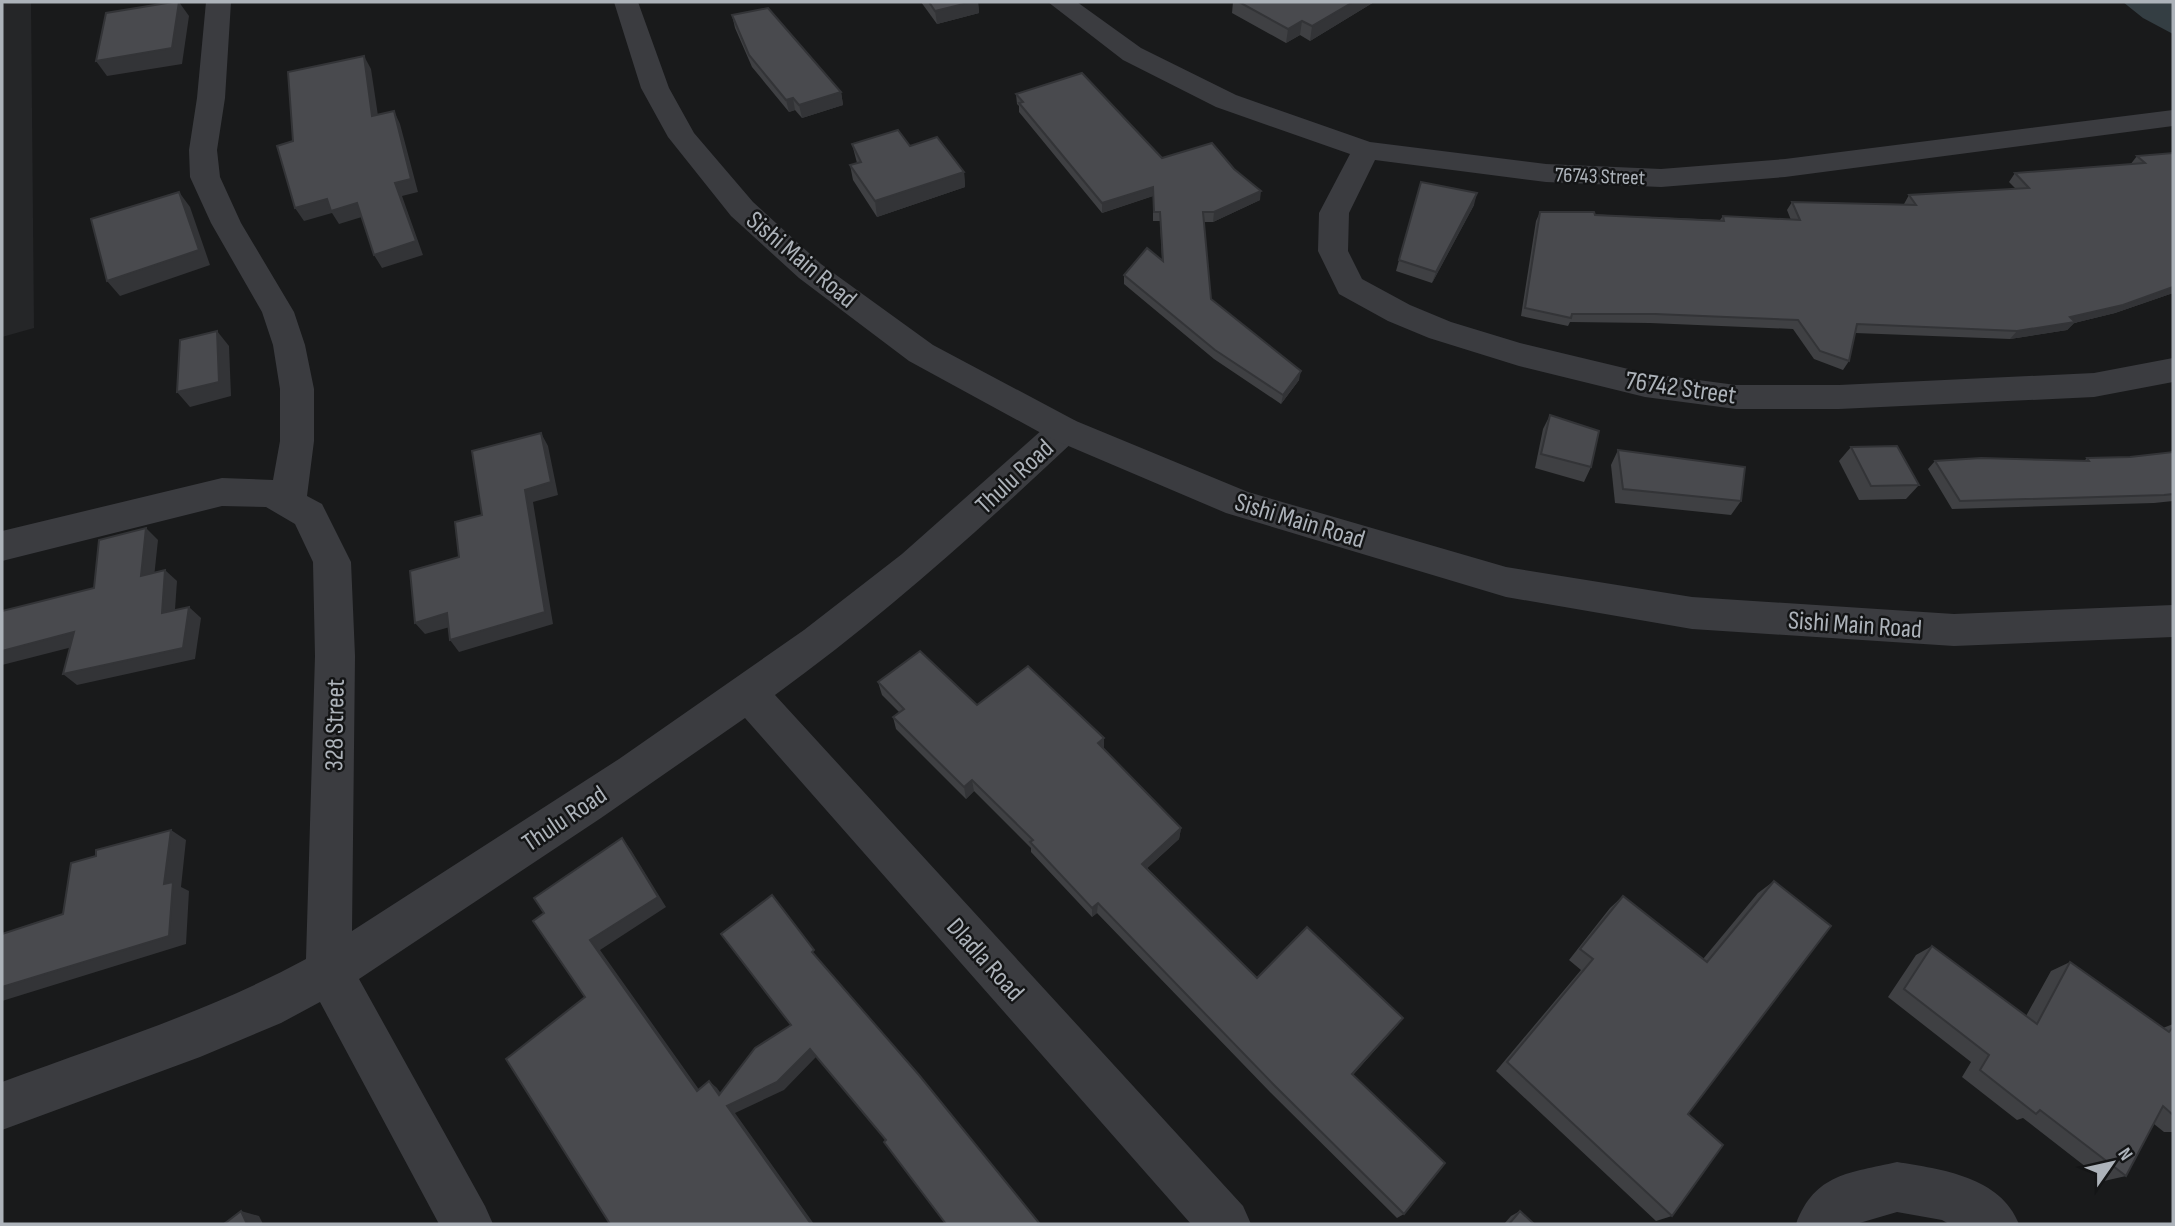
<svg xmlns="http://www.w3.org/2000/svg" width="2175" height="1226" font-family="'Sofia Sans Condensed',sans-serif">
  <style>
    .built { fill: #252628 }
    .water { fill: #343e43 }
    .lines { fill: none; stroke-linecap: round; stroke-linejoin: round }
    .minor { fill: #3b3c40; fill-rule: evenodd }
    .tertiary { fill: #3b3c40; fill-rule: evenodd }
    .wall { fill: #3f4043 }
    .shaded-wall { fill: #333437 }
    .building { fill: #494a4e; stroke: #333437; stroke-width: 2 }
    .labels { text-anchor: middle; stroke-width: 5; stroke-linejoin: round; paint-order: stroke }
    .far-street-label { font-size: 21px; fill: #adb3ba; stroke: #141516 }
    .street-label { font-size: 26px; fill: #adb3ba; stroke: #141516 }
  </style>
  <rect width="100%" height="100%" fill="#191a1b"/>
  <path class="built" d="M15 2H31L34 328 2 337V4Z"/>
  <path class="water" d="M2123 2H2173V34L2143 18Z"/>
  <g class="lines">
    <g class="minor">
      <path d="M206 2H231L225 98 217 150 220 177 241 223 294 312 305 345 314 389V441L307 496 322 504 351 562 355 656 352 931 619 759 804 630 902 554 1052 421 1064 417 1076 421 1081 430 1076 439C978 531 885 615 775 695L1243 1206 1251 1224H1191L745 718 601 818 359 979 485 1206 493 1224H439L320 1002 281 1023 200 1057 2 1130V1082C105 1044 210 1011 306 959L315 656 313 562 295 524 266 507 222 506 2 561V531L222 478 273 480 280 441V389L273 345 262 312 211 223 190 177 189 150 197 98Z"/>
      <path d="M1048 2H1077L1141 48 1236 95 1370 142 1546 164 1661 169 1785 159 2173 110V126L1785 177 1661 187 1546 182 1375 160 1349 213 1348 251 1362 279 1410 305 1451 322 1520 343 1645 373 1736 385H1839L2094 373 2173 358V382L2094 397 1839 409H1736L1645 397 1519 366 1429 338 1388 321 1339 294 1318 251 1319 213 1350 154 1216 107 1123 60Z"/>
      <path d="M1897 1162C1941 1169 2001 1177 2019 1224H1949L1942 1220 1897 1212 1856 1224H1796C1815 1173 1850 1173 1897 1162Z"/>
    </g>
    <path class="tertiary" d="M614 2H638L669 88 694 133 753 202 821 264 933 345 1076 421 1248 492 1506 567 1692 597 1954 614 2173 605V637L1954 646 1692 629 1506 597 1226 513 1052 439 909 361 799 278 731 216 668 137 641 88Z"/>
  </g>
  <g class="wall">
    <path d="M921 2H978L979 13 937 24Z"/>
    <path d="M1233 2H1374L1310 41 1300 35 1286 43 1232 13Z"/>
    <path d="M732 15 841 92 843 105 802 118 795 110 789 112 752 67 735 28Z"/>
    <path d="M1016 94 1260 200 1213 222H1204L1211 299 1299 380 1281 404 1214 359 1124 284V275L1162 260 1160 221H1153V196L1102 213 1019 112V106L1017 104Z"/>
    <path d="M852 144 910 146 964 172 965 187 877 217 853 180 850 165 857 163Z"/>
    <path d="M2173 153V293L2115 313 2074 323 2067 330 2010 339 1855 333 1849 361 1843 370 1814 359 1793 329 1650 323 1570 322 1568 326 1521 316 1536 221 1540 212 1720 220 1723 216 1791 220 1787 210 1792 202 1904 204 1909 195 2016 189 2009 182 2015 173 2130 165 2137 156Z"/>
    <path d="M1421 182 1474 205 1432 283 1396 271Z"/>
    <path d="M1550 415 1591 467 1584 482 1535 468 1543 429Z"/>
    <path d="M1851 447 1919 485 1906 499 1859 500 1839 461Z"/>
    <path d="M1618 450 1741 501 1731 515 1615 503 1611 465Z"/>
    <path d="M2173 452V501L2154 503 1952 509 1928 469 1935 461H2084L2087 458 2130 457Z"/>
    <path d="M878 682 977 705 1104 749 1181 828 1179 839 1147 868 1257 978 1403 1018 1353 1075 1404 1214 1397 1218 1270 1092 1097 913 1092 917 1031 852V848L974 791 966 799 896 729 893 717 899 712 882 695Z"/>
    <path d="M1774 881 1688 1114 1672 1216 1656 1221 1496 1071 1581 970 1569 960 1610 908 1623 896 1703 959 1758 893Z"/>
    <path d="M1932 946 2026 1016 2051 971 2070 962 2163 1028 2173 1024V1132H2164L2154 1124 2126 1176 2104 1181 2023 1118 2017 1120 1962 1077 1971 1062 1888 997 1916 955Z"/>
    <path d="M1520 1211 1534 1224H1504L1511 1216Z"/>
  </g>
  <g class="shaded-wall">
    <path d="M179 2 189 16 182 64 107 76 96 61Z"/>
    <path d="M972 2H978L979 13 937 24 935 11Z"/>
    <path d="M1353 2H1374L1310 41 1312 26Z"/>
    <path d="M1302 21 1300 35 1286 43 1288 29Z"/>
    <path d="M364 56 371 69 380 129 372 116Z"/>
    <path d="M841 92 843 105 802 118 799 105Z"/>
    <path d="M793 98 795 110 789 112 786 100Z"/>
    <path d="M394 111 400 124 418 192 402 196 423 255 382 268 374 255 395 183Z"/>
    <path d="M964 172 965 187 877 217 875 201Z"/>
    <path d="M1153 187V196L1102 213V203Z"/>
    <path d="M1261 191 1260 200 1213 222 1214 212Z"/>
    <path d="M179 192 190 207 210 265 120 296 107 281Z"/>
    <path d="M1477 193 1474 205 1432 283 1436 272Z"/>
    <path d="M327 199 357 203 365 216 339 224 332 213 304 221 295 208Z"/>
    <path d="M2173 287V293L2115 313 2074 323 2067 330 2010 339 2017 331Z"/>
    <path d="M217 331 229 346 231 396 190 407 177 392Z"/>
    <path d="M1301 371 1299 380 1281 404 1283 395Z"/>
    <path d="M541 433 548 446 558 495 533 502 553 624 459 652 450 640 525 490Z"/>
    <path d="M146 528 158 540 153 587 141 576Z"/>
    <path d="M165 570 177 581 174 624 162 613Z"/>
    <path d="M189 607 201 618 195 659 77 685 63 674Z"/>
    <path d="M447 613 457 625 425 634 415 623Z"/>
    <path d="M74 632 88 643 2 665V651Z"/>
    <path d="M1104 738V750L1098 743Z"/>
    <path d="M972 780 974 791 966 799 964 787Z"/>
    <path d="M1181 828 1179 839 1141 874 1142 864Z"/>
    <path d="M171 830 186 840 181 887 189 891 186 944 2 1001V987L164 884Z"/>
    <path d="M622 838 631 850 666 907 600 950 705 1098 697 1091 590 940Z"/>
    <path d="M1098 903 1097 913 1092 917V908Z"/>
    <path d="M1403 1018 1397 1026 1347 1081 1352 1074Z"/>
    <path d="M810 1049 816 1057 784 1090 735 1113 814 1224H811L727 1106Z"/>
    <path d="M709 1081 717 1088 727 1102 719 1095Z"/>
    <path d="M241 1211 259 1216 263 1224H247Z"/>
  </g>
  <g class="building">
    <path d="M173 2H179L172 48 96 61 106 13Z"/>
    <path d="M929 2H972L935 11Z"/>
    <path d="M1239 2H1353L1312 26 1302 21 1288 29Z"/>
    <path d="M768 8 841 92 799 105 793 98 786 100 749 55 732 15Z"/>
    <path d="M364 56 372 116 394 111 411 179 395 183 416 241 374 255 357 203 331 211 327 199 295 208 277 146 293 141 288 72Z"/>
    <path d="M1082 73 1162 158 1212 143 1234 169 1261 191 1214 212H1203L1211 299 1301 371 1283 395 1215 350 1124 275 1147 248 1163 261 1160 212H1154L1153 187 1102 203 1019 103 1023 102 1016 94Z"/>
    <path d="M898 130 910 146 937 137 964 172 875 201 850 165 861 162 852 144Z"/>
    <path d="M2173 153V287L2123 305 2070 317 2075 322 2017 331 1857 324 1849 361 1820 351 1798 320 1655 314H1572L1571 318 1525 308 1540 212H1594L1595 215 1724 221 1723 216 1800 220 1792 202 1916 205 1909 195 2029 188 2015 173 2145 163 2137 156Z"/>
    <path d="M1421 182 1477 193 1436 272 1399 260Z"/>
    <path d="M179 192 199 250 107 281 91 219Z"/>
    <path d="M217 331 219 382 177 392 180 340Z"/>
    <path d="M1550 415 1599 431 1591 467 1541 454Z"/>
    <path d="M541 433 551 482 525 490 545 612 450 640 447 613 415 623 410 571 459 557 455 522 482 515 472 451Z"/>
    <path d="M1897 446 1919 485 1871 486 1851 447Z"/>
    <path d="M1618 450 1745 467 1741 501 1623 489Z"/>
    <path d="M2173 452V494L2164 495 1960 501 1935 461 1981 458 2089 461 2087 458 2130 457Z"/>
    <path d="M146 528 141 576 165 570 162 613 189 607 183 648 63 674 74 632 2 651V611L94 588 99 540Z"/>
    <path d="M920 651 977 705 1028 666 1104 738 1098 743 1181 828 1142 864 1257 978 1307 927 1403 1018 1352 1074 1445 1163 1404 1214 1274 1085 1098 903 1092 908 1030 842 1033 840 972 780 964 787 893 717 904 709 878 682Z"/>
    <path d="M171 830 164 884 173 882 169 936 2 987V934L63 914 71 863 96 856V850Z"/>
    <path d="M622 838 658 897 590 940 697 1091 709 1081 719 1095 755 1048 791 1025 721 934 772 895 814 950 812 952 919 1075 1040 1224H946L884 1142 886 1140 810 1049 777 1082 727 1106 811 1224H610L506 1059 585 997 533 921 544 913 534 898Z"/>
    <path d="M1774 881 1831 926 1688 1114 1723 1145 1672 1216 1507 1062 1593 959 1580 949 1623 896 1707 962Z"/>
    <path d="M1932 946 2037 1024 2070 962 2169 1032 2173 1027V1115L2163 1106 2126 1176 2040 1110 2036 1114 1980 1070 1989 1055 1904 989Z"/>
    <path d="M241 1211 247 1224H224Z"/>
    <path d="M1520 1211 1534 1224H1509Z"/>
  </g>
  <g class="labels">
    <g class="far-street-label">
      <text transform="translate(1600 176) rotate(2)" y="7">76743 Street</text>
    </g>
    <g class="street-label">
      <text transform="translate(802 259) rotate(40)" y="9">Sishi Main Road</text>
      <text transform="translate(1681 387) rotate(8)" y="9">76742 Street</text>
      <text transform="translate(1014 476) rotate(-43)" y="9">Thulu Road</text>
      <text transform="translate(1300 520) rotate(17)" y="9">Sishi Main Road</text>
      <text transform="translate(1855 624) rotate(4)" y="9">Sishi Main Road</text>
      <text transform="translate(334 725) rotate(-89)" y="9">328 Street</text>
      <text transform="translate(564 818) rotate(-34)" y="9">Thulu Road</text>
      <text transform="translate(986 959) rotate(48)" y="9">Dladla Road</text>
    </g>
  </g>
  <rect width="2175" height="1226" fill="none" stroke="#adb3ba" stroke-width="7"/>
  <g transform="translate(2112 1163) rotate(56)" stroke="#141516" stroke-width="5" paint-order="stroke">
  <path d="M0-5L12 26L0 18L-12 26Z" fill="#adb3ba"/>
  <text y="-10" font-size="19" font-weight="bold" text-anchor="middle" fill="#adb3ba">N</text>
  </g>
</svg>
